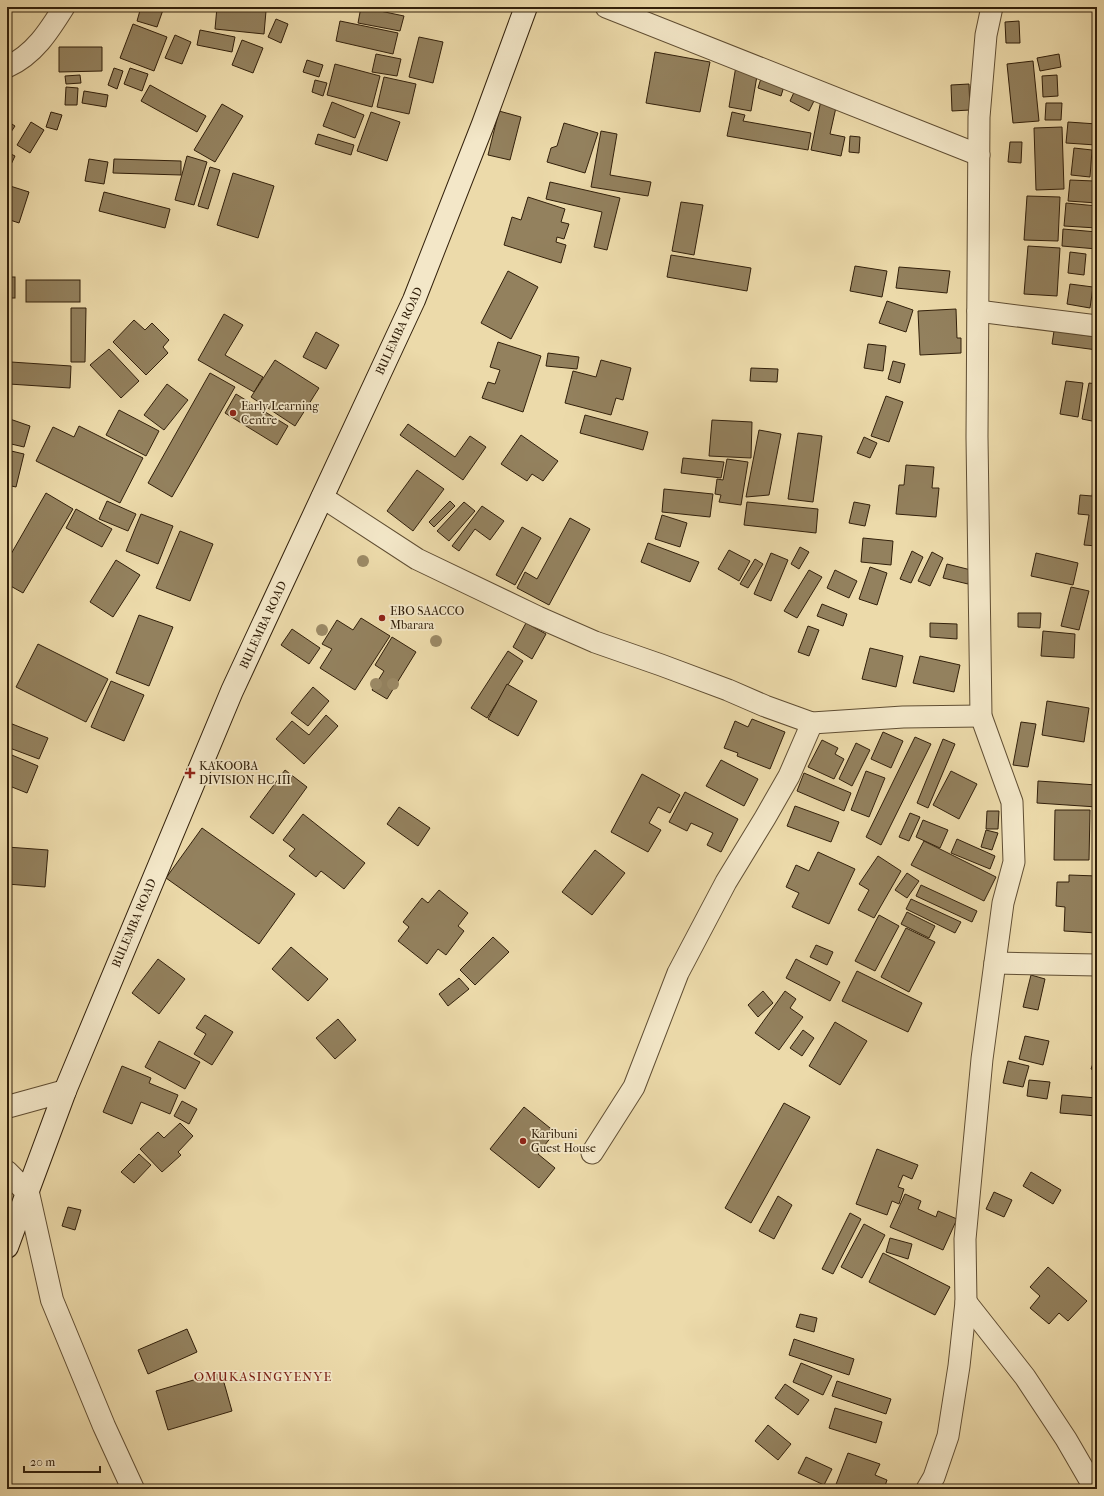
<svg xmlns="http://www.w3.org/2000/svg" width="1104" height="1496" font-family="'IM FELL French Canon',serif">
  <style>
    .building { fill: #93815e; stroke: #32200b }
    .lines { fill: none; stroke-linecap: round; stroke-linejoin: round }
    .minor-casing { stroke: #604e33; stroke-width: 23 }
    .tertiary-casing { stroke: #604e33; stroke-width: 24 }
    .secondary-casing { stroke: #32200b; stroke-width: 24 }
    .minor { stroke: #f3e7c8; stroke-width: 21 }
    .tertiary { stroke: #f3e7c8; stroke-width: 22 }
    .secondary { stroke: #f3e7c8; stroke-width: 22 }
    .tree { fill: #9b8965 }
    .poi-dot { fill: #8f2418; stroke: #f3e7c8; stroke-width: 1.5 }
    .labels { text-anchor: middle; stroke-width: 3.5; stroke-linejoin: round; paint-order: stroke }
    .street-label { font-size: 12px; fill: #32200b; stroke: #f3e7c8 }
    .poi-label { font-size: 12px; fill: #32200b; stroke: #f3e7c8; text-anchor: start }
    .neighbourhood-label { font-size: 13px; letter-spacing: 1px; fill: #7a1f14; stroke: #f3e7c8 }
  </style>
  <rect width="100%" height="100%" fill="#ecdaaa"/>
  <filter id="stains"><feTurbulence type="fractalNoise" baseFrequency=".005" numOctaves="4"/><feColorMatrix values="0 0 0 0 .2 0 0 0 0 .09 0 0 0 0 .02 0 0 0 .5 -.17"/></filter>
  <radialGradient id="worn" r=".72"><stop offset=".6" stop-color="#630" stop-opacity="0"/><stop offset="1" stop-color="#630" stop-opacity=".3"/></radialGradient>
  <g class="building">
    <path d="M141 7H164L157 27 137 21Z"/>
    <path d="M217 7 266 11 264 34 215 29Z"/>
    <path d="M361 7 404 16 400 31 358 23Z"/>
    <path d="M276 19 288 24 281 43 268 37Z"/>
    <path d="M340 21 398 33 393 54 336 41Z"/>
    <path d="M1019 21 1020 43H1006L1005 22Z"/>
    <path d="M133 24 167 37 154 71 120 58Z"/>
    <path d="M200 30 235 37 232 52 197 45Z"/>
    <path d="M175 35 191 42 182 64 165 58Z"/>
    <path d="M419 37 443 42 433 83 409 77Z"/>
    <path d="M242 40 263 48 253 73 232 65Z"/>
    <path d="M59 47H102V71L59 72Z"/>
    <path d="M655 52 710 62 700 112 646 103Z"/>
    <path d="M376 54 401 59 397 76 372 72Z"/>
    <path d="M1059 54 1061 67 1040 71 1037 58Z"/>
    <path d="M307 60 323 65 319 77 303 72Z"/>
    <path d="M1033 61 1039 121 1013 123 1007 64Z"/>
    <path d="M335 64 380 76 372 107 327 95Z"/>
    <path d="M736 66 758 70 751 111 729 107Z"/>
    <path d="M114 68 123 71 117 89 108 85Z"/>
    <path d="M130 68 148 74 142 91 124 84Z"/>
    <path d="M80 75 81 83 66 84 65 76Z"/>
    <path d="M762 75 785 83 781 96 758 88Z"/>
    <path d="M1057 75 1058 96 1043 97 1042 76Z"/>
    <path d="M384 77 416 84 409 114 377 107Z"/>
    <path d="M315 80 327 83 323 96 312 92Z"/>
    <path d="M969 84 970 110 952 111 951 85Z"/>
    <path d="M150 85 206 116 197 132 141 101Z"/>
    <path d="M66 87 78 88 77 105H65Z"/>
    <path d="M796 88 816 97 809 111 790 101Z"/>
    <path d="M84 91 108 95 106 107 82 103Z"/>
    <path d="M821 100 837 103 830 134 845 137 841 156 811 150Z"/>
    <path d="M332 102 364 115 355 138 323 126Z"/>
    <path d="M1046 103H1062L1061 120H1045Z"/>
    <path d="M222 104 243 116 215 162 194 150Z"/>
    <path d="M499 111 521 117 510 160 488 155Z"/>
    <path d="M51 112 62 115 57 130 46 127Z"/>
    <path d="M371 112 400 122 387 161 357 151Z"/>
    <path d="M732 112 745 115 743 121 811 133 808 150 727 136Z"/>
    <path d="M7 121 15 126 7 138Z"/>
    <path d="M31 122 44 130 30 153 17 145Z"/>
    <path d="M1068 122 1097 124V203L1068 201 1070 180 1094 181 1096 145 1066 143Z"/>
    <path d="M564 123 598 133 585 173 547 162 551 148 557 146Z"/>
    <path d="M1062 127 1064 189 1036 190 1034 128Z"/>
    <path d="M601 131 617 134 610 175 651 182 648 196 591 187Z"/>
    <path d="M318 134 354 145 351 155 315 144Z"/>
    <path d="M850 136 860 137 859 153 849 152Z"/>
    <path d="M1010 142H1022L1021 163 1008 162Z"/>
    <path d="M1074 148 1092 150 1090 177 1071 175Z"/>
    <path d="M7 152 15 156 7 173Z"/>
    <path d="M187 156 207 162 194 205 175 200Z"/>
    <path d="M89 159 108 162 104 184 85 181Z"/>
    <path d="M114 159 181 161V175L113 173Z"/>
    <path d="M210 167 220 170 208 209 198 206Z"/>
    <path d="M233 173 274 186 258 238 217 225Z"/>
    <path d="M550 182 620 198 607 250 594 247 602 212 546 199Z"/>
    <path d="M7 185 29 192 19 223 7 219Z"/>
    <path d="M104 192 170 209 165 228 99 211Z"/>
    <path d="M1027 196 1060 197 1058 241 1024 240Z"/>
    <path d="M528 197 565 209 561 222 569 224 564 239 557 237 556 242 566 245 561 263 504 245 512 217 521 220Z"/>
    <path d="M681 202 703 205 694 255 672 251Z"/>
    <path d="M1066 203 1097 206V228L1064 226Z"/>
    <path d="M1063 229 1097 232V249L1062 246Z"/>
    <path d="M1028 246 1060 248 1057 296 1024 294Z"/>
    <path d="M1070 252 1086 254 1084 275 1068 273Z"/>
    <path d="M671 255 751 268 747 291 667 277Z"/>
    <path d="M855 266 887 271 882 297 850 291Z"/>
    <path d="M899 267 950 271 947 293 896 288Z"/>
    <path d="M508 271 538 287 511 339 481 323Z"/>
    <rect x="7" y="277" width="8" height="21"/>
    <rect x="26" y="280" width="54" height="22"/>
    <path d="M1070 284 1093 287 1090 308 1067 304Z"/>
    <path d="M887 301 913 310 906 332 879 323Z"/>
    <path d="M71 308H86L85 362H71Z"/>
    <path d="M956 309 957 338H961V353L920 355 918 311Z"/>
    <path d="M224 314 243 325 225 355 263 377 254 392 198 360Z"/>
    <path d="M134 320 145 330 152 323 169 340 163 347 168 353 146 375 113 342Z"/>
    <path d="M1054 331 1097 337V350L1052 344Z"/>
    <path d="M316 332 339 345 326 369 303 357Z"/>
    <path d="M498 342 541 356 523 412 482 398 488 382 495 384 500 370 490 367Z"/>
    <path d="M868 344 886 346 883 371 864 368Z"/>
    <path d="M109 349 139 381 121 398 90 365Z"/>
    <path d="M548 353 579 357 577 369 546 366Z"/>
    <path d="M275 360 319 388 295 426 251 397Z"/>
    <path d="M601 360 631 368 623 400 616 398 611 415 565 403 573 371 596 377Z"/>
    <path d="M893 361 905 364 900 383 888 379Z"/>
    <path d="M11 362 71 366 70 388 9 384Z"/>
    <path d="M751 368 778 369 777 382 750 381Z"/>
    <path d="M210 373 235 387 172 497 148 483Z"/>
    <path d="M1066 381 1083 383 1078 417 1060 414Z"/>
    <path d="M1089 383 1097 384V422L1082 419Z"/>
    <path d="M167 384 188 400 164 430 144 415Z"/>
    <path d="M236 394 288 426 277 445 225 413Z"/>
    <path d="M886 396 903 402 889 442 871 436Z"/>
    <path d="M119 410 159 431 146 456 106 435Z"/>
    <path d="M585 415 648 432 643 450 580 433Z"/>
    <path d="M7 418 30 426 24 447 7 443Z"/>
    <path d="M712 420 752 422 751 458 709 456Z"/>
    <path d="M408 424 455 457 470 436 486 447 463 480 400 435Z"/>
    <path d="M79 426 143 458 120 503 36 461 53 427 74 437Z"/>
    <path d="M759 430 781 434 769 495 746 497Z"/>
    <path d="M798 433 822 436 813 502 788 499Z"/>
    <path d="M521 435 558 461 543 481 532 474 527 481 501 464Z"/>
    <path d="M864 437 877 443 870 458 857 453Z"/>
    <path d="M7 450 24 454 16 487 7 485Z"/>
    <path d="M683 458 724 462 721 478 681 473Z"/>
    <path d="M727 459 748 462 741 505 719 502 721 495 715 494 717 479 723 480Z"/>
    <path d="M906 465 934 467 932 488H939L936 517 896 514 899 485H904Z"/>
    <path d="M417 470 444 489 413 531 387 511Z"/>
    <path d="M1094 485H1097V546L1084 545 1089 515 1078 514 1080 495 1092 496Z"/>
    <path d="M664 489 713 494 710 517 662 512Z"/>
    <path d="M46 493 73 509 23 593 7 584V561Z"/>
    <path d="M107 501 136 514 128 531 99 519Z"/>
    <path d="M450 501 455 506 434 527 429 522Z"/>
    <path d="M464 502 475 511 449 541 437 531Z"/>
    <path d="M747 502 818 509 816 533 744 525Z"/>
    <path d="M854 502 870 505 865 526 849 523Z"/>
    <path d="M482 506 504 521 490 540 475 529 459 551 452 546Z"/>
    <path d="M76 509 112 529 102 547 66 528Z"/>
    <path d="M141 514 173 526 158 564 126 551Z"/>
    <path d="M662 515 687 523 680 547 655 539Z"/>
    <path d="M570 518 590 529 549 605 517 588 525 572 537 579Z"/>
    <path d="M522 527 541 538 515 585 496 575Z"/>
    <path d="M180 531 213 544 190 601 156 588Z"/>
    <path d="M863 538 893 541 891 565 861 562Z"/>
    <path d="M648 543 699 562 690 582 641 562Z"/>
    <path d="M800 547 809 552 799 569 791 564Z"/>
    <path d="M729 550 750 561 739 581 718 569Z"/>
    <path d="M912 551 923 557 911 583 900 579Z"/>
    <path d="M932 552 943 558 930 586 918 581Z"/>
    <path d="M771 553 788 560 771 601 754 594Z"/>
    <path d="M1036 553 1078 563 1073 585 1031 576Z"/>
    <path d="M755 559 763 564 748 588 740 584Z"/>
    <path d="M116 560 140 575 113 617 90 602Z"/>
    <path d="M947 564 971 570 968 584 943 578Z"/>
    <path d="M870 567 887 573 877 605 859 599Z"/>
    <path d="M809 570 822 577 797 618 784 611Z"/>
    <path d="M835 570 857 581 849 598 827 588Z"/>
    <path d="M1071 587 1089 591 1079 630 1061 626Z"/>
    <path d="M822 604 847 614 843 626 817 616Z"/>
    <path d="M1018 613H1041L1040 628 1018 627Z"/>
    <path d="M139 615 173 627 149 686 116 673Z"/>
    <path d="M361 618 390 636 355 690 320 668 332 649 322 644 337 620 353 630Z"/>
    <path d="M526 623 546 634 532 659 513 647Z"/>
    <path d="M930 623 957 624V639L930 637Z"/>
    <path d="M808 626 819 630 809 656 798 652Z"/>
    <path d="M292 629 320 648 309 664 281 645Z"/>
    <path d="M1043 631 1075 634 1074 658 1041 656Z"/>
    <path d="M392 637 416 652 387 699 372 690 384 671 375 665Z"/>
    <path d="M38 644 108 679 86 722 16 687Z"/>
    <path d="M870 648 903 656 896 687 862 679Z"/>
    <path d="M508 651 523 661 487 718 471 708Z"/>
    <path d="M920 656 960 665 954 692 913 683Z"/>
    <path d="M111 681 144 695 124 741 91 727Z"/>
    <path d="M507 684 537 701 518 736 488 719Z"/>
    <path d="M313 687 329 701 308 726 291 713Z"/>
    <path d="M1047 701 1089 708 1084 742 1042 735Z"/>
    <path d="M326 715 338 726 304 764 276 739 292 721 309 735Z"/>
    <path d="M752 719 785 732 770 769 737 756 738 753 724 748 735 721 748 727Z"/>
    <path d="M7 722 48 738 39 759 7 747Z"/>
    <path d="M1021 722 1036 724 1028 767 1013 765Z"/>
    <path d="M883 732 903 741 891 768 871 759Z"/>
    <path d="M915 737 931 744 881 845 866 837Z"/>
    <path d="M943 739 955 744 928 808 917 803Z"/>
    <path d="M822 740 838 748 835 754 844 759 834 779 808 767Z"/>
    <path d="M856 743 870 750 852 786 839 779Z"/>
    <path d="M7 753 38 766 27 793 7 785Z"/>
    <path d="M721 760 758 779 744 806 706 786Z"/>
    <path d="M285 770 307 787 273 834 250 817Z"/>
    <path d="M866 771 885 778 869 817 851 810Z"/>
    <path d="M951 771 977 784 959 819 933 805Z"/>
    <path d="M804 773 851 793 844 811 797 791Z"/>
    <path d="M642 774 680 795 670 813 658 807 649 823 661 830 648 852 611 832Z"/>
    <path d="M1038 781 1097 785V807L1037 803Z"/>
    <path d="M685 792 738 819 721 852 707 845 713 833 691 823 687 831 669 822Z"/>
    <path d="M795 806 839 822 831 842 787 826Z"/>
    <path d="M399 807 430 828 418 846 387 824Z"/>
    <path d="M1055 810H1090L1089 860H1054Z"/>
    <path d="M987 811H999L998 829H986Z"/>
    <path d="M910 813 920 817 909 841 899 837Z"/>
    <path d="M303 814 365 863 344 889 321 871 316 877 289 856 295 849 283 840Z"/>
    <path d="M923 820 948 830 940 848 916 837Z"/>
    <path d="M202 828 295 894 259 944 166 878Z"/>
    <path d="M986 830 998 833 992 850 981 847Z"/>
    <path d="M957 839 995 856 990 869 951 853Z"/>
    <path d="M924 841 996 877 984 901 911 865Z"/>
    <path d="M7 847 48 850 45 887 7 884Z"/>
    <path d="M595 850 625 873 592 915 562 892Z"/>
    <path d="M818 852 855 869 829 924 792 907 799 893 786 887 796 865 809 871Z"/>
    <path d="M878 856 901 871 874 918 858 910 869 890 859 884Z"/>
    <path d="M907 873 919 881 907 898 895 890Z"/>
    <path d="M1069 875 1097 876V933L1064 931 1065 907 1056 906 1057 882H1069Z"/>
    <path d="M921 885 977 911 972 922 916 896Z"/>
    <path d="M439 890 468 913 458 926 464 931 446 955 438 949 427 964 398 941 409 927 403 922 422 898 428 903Z"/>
    <path d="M911 899 961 922 955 933 906 909Z"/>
    <path d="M907 912 935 926 929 938 901 924Z"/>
    <path d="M879 915 899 926 875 971 855 961Z"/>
    <path d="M906 928 935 942 909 992 881 977Z"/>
    <path d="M493 937 509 952 475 985 460 970Z"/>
    <path d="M816 945 833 952 827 965 810 957Z"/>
    <path d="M291 947 328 979 308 1001 272 969Z"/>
    <path d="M158 959 185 979 159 1014 132 993Z"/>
    <path d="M796 959 840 982 830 1001 786 978Z"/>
    <path d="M857 971 922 1003 908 1032 842 1001Z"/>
    <path d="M1031 975 1045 979 1038 1010 1023 1007Z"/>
    <path d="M459 978 469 989 448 1006 439 994Z"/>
    <path d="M763 991 773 1003 758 1017 748 1005Z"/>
    <path d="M785 991 796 999 790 1008 803 1017 779 1050 755 1033Z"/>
    <path d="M205 1015 233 1032 212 1065 194 1054 206 1034 196 1028Z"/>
    <path d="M338 1019 356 1040 335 1059 316 1038Z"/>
    <path d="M835 1022 867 1041 840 1085 809 1066Z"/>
    <path d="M803 1030 814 1038 802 1056 790 1048Z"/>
    <path d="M1025 1036 1049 1041 1043 1065 1019 1059Z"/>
    <path d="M159 1041 200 1062 185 1089 145 1067Z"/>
    <path d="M1097 1052V1071L1091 1069Z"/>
    <path d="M1008 1061 1029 1066 1023 1087 1003 1083Z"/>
    <path d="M122 1066 151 1078 149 1083 178 1095 170 1114 141 1102 132 1124 103 1112Z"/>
    <path d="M1029 1080 1050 1082 1047 1099 1027 1096Z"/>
    <path d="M1062 1095 1097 1098V1116L1060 1113Z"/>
    <path d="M182 1101 197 1109 189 1124 174 1116Z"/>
    <path d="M784 1103 810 1117 751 1223 725 1208Z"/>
    <path d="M524 1107 555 1132 538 1154 555 1168 539 1188 490 1149Z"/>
    <path d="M180 1123 193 1136 178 1152 181 1155 162 1172 140 1149 158 1132 164 1138Z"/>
    <path d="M877 1149 918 1165 912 1179 903 1175 898 1187 904 1189 899 1204 892 1201 887 1215 856 1204Z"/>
    <path d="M139 1154 151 1165 134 1183 121 1172Z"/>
    <path d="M1031 1172 1061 1190 1053 1204 1023 1186Z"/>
    <path d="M994 1192 1012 1200 1004 1217 986 1209Z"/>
    <path d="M905 1194 921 1201 918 1209 936 1217 938 1211 957 1219 943 1250 890 1227Z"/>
    <path d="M778 1196 792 1205 774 1239 759 1231Z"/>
    <path d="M68 1207 81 1210 75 1230 62 1226Z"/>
    <path d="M850 1213 861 1219 833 1274 822 1269Z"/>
    <path d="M864 1224 885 1235 862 1278 841 1267Z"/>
    <path d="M890 1238 912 1244 908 1259 886 1252Z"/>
    <path d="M883 1253 950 1287 935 1315 869 1282Z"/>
    <path d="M1048 1267 1087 1301 1068 1321 1059 1313 1049 1324 1030 1308 1040 1296 1030 1287Z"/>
    <path d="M800 1314 817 1318 814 1332 796 1327Z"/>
    <path d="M187 1329 197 1352 148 1374 138 1350Z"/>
    <path d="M794 1339 854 1359 849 1375 789 1355Z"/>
    <path d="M801 1363 832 1376 823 1395 793 1382Z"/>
    <path d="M221 1372 232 1411 168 1430 156 1391Z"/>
    <path d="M837 1381 891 1399 886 1414 832 1396Z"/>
    <path d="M785 1384 809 1400 798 1415 775 1398Z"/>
    <path d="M835 1408 882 1422 876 1443 829 1428Z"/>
    <path d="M768 1425 791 1444 778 1460 755 1441Z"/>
    <path d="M848 1453 880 1464 875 1475 887 1480 884 1489H841L835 1487Z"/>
    <path d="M806 1457 832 1469 824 1485 798 1473Z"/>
  </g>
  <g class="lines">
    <defs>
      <g id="minor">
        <path d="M606 7 979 155"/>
        <path d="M7 67C34 55 49 31 64 7"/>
        <path d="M978 311 1097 326"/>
        <path d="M322 497 417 559 538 617 595 642 661 665 728 690 765 706 812 723 903 717 981 716"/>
        <path d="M995 963 1097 965"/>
        <path d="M592 1153 634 1087 678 973 726 882 765 818 789 776 812 723"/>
        <path d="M966 1302 1025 1377 1066 1439 1095 1489"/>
        <path d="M927 1489 934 1477 948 1436 959 1366 966 1302 965 1239 982 1059 1003 903 1014 862 1012 802 981 716 977 437 979 117 986 35 992 7"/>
      </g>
      <g id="tertiary">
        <path d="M7 1107 65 1091"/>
        <path d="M7 1172 28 1193 52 1300 104 1426 133 1489"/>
      </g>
      <path id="secondary" d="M7 1247 65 1091 232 691 414 300 483 124 526 7"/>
    </defs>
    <use href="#minor" class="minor-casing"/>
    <use href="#tertiary" class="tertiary-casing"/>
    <use href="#secondary" class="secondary-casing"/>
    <use href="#minor" class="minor"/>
    <use href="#tertiary" class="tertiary"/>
    <use href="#secondary" class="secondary"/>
  </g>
  <g class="tree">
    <circle cx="363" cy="561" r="6"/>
    <circle cx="322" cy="630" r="6"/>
    <circle cx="436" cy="641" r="6"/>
    <circle cx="376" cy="684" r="6"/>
    <circle cx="393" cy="684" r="6"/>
  </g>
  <g class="poi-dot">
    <circle cx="233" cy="413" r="4"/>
    <circle cx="382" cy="618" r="4"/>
    <path d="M188 767h4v4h4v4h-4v4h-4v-4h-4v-4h4z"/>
    <circle cx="523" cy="1141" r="4"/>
  </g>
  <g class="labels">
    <g class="street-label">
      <text transform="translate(399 331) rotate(-65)" y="4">BULEMBA ROAD</text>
      <text transform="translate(263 625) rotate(-65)" y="4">BULEMBA ROAD</text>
      <text transform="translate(134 923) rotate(-67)" y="4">BULEMBA ROAD</text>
    </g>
    <g class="poi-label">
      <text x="241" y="410">Early Learning<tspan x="241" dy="14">Centre</tspan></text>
      <text x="390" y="615">EBO SAACCO<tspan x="390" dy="14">Mbarara</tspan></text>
      <text x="199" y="770">KAKOOBA<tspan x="199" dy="14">DIVISION HC III</tspan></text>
      <text x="531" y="1138">Karibuni<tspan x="531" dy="14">Guest House</tspan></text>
    </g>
    <g class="neighbourhood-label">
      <text x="263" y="1381">OMUKASINGYENYE</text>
    </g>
  </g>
  <rect width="1104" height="1496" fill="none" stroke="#ecdaaa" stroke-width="24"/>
  <rect x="8" y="8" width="1088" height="1480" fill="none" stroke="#32200b" stroke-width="2"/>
  <rect x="12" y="12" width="1080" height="1472" fill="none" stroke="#32200b"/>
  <path d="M24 1466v6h76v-6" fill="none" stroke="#32200b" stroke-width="2"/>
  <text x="30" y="1466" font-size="12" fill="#32200b" stroke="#f3e7c8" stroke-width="3" paint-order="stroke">20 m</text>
  <rect width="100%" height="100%" filter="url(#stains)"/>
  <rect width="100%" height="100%" fill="url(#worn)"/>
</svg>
